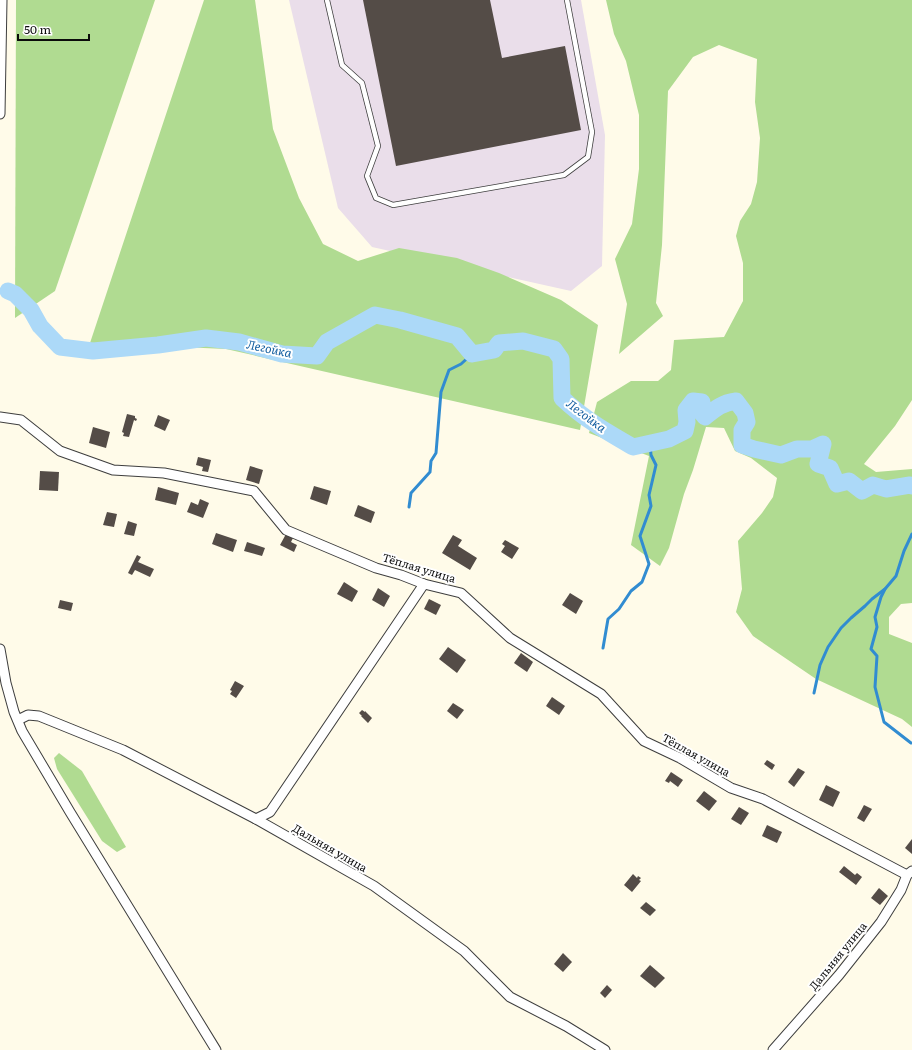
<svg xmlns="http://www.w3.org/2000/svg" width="912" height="1050" font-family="Literata,serif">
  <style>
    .industrial { fill: #eadeea }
    .forest { fill: #b0db91 }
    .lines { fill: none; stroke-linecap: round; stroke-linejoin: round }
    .stream { stroke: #318cd1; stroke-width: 3 }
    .river { stroke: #acd9f8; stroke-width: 17 }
    .building { fill: #544c47 }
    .service-casing { stroke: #3e3e3e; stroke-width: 6 }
    .minor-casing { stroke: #3e3e3e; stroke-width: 11 }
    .service { stroke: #fff; stroke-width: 4.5 }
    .minor { stroke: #fff; stroke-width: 9 }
    .labels { text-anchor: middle; stroke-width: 4; stroke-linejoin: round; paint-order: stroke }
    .street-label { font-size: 11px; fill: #0b0b0b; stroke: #fff }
    .water-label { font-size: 12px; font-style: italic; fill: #125d9f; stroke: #fff }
  </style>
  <rect width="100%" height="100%" fill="#fffbe9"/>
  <path class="industrial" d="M289 0H581L605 135 602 266 571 291 372 247 338 208Z"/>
  <g class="forest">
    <path d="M16 0H155L55 291 15 318Z"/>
    <path d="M204 0H255L273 129 299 198 323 244 358 261 399 248 457 258 499 273 561 300 598 325 580 430 226 349 90 343Z"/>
    <path d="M606 0H912V400L895 426 864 464 876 472 912 469V603L901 604 889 617V634L912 643V727L902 719 816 679 753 636 736 612 742 589 738 541 762 513 773 497 777 478 751 458 735 451 724 428 706 427 693 470 684 494 669 548 660 566 631 545 649 456 589 433 597 402 631 381H658L671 370 674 340 724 337 743 301V263L736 236 740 221 751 204 757 182 760 138 755 102 757 59 719 45 693 57 668 91 662 245 656 303 663 316 619 354 627 304 615 259 632 224 639 169V115L626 61 614 34Z"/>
    <path d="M59 753 82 771 126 847 117 852 102 841 57 769 54 758Z"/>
  </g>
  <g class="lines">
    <g class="stream">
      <path d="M409 507 411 493 430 472 431 461 436 453 441 392 449 370 461 364 472 354"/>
      <path d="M603 648 608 619 619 609 631 591 642 582 649 564 640 536 651 506 649 495 656 465 651 455 650 443"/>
      <path d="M814 693 820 665 828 647 841 628 851 618 865 606 872 599 885 589"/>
      <path d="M911 743 884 722 875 687 877 656 871 649 877 627 875 617 881 597 885 589 896 576 904 551 912 534"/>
    </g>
    <path class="river" d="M8 291 15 294 31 310 40 326 60 347 93 351 158 345 206 338 239 342 282 354 317 356 327 342 375 315 400 320 457 336 472 354 494 350 499 343 523 341 554 349 561 359 562 398C584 419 607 432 633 447L669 439 685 431 687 422 686 410 693 401 702 402 701 412 705 417C716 408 722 403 736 401L745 413 747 422 742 430V445L754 449 781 455 797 449H812L823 444 818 464 830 468 837 484 849 481 862 491 873 485 886 489 910 485 912 486"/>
  </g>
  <g class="building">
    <path d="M363 0H490L502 58 565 46 581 130 396 166Z"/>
    <path d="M127 414 135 416V418L137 419 136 421 134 420 129 437 123 436 124 433 122 432Z"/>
    <path d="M158 415 170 420 165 431 154 426Z"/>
    <path d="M93 427 110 432 106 448 89 443Z"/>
    <path d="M198 457 211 460 208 472 202 471 203 467 196 465Z"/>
    <path d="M250 466 263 470 259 484 246 480Z"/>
    <path d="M40 471 59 472 58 491 39 490Z"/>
    <path d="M314 486 331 491 327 505 310 499Z"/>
    <path d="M158 487 179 493 176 505 155 500Z"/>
    <path d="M200 499 209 503 203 518 187 512 191 502 198 505Z"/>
    <path d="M358 505 375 512 371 523 354 516Z"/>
    <path d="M107 512 117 514 114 527 103 525Z"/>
    <path d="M128 521 137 524 134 536 124 534Z"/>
    <path d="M216 533 237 540 233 552 212 544Z"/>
    <path d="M286 534 293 538 291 542 297 545 294 552 280 545Z"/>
    <path d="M453 535 462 540 458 546 477 558 470 570 442 553Z"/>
    <path d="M505 540 519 548 512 559 501 552 505 546 502 544Z"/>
    <path d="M247 542 265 548 262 556 244 551Z"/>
    <path d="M137 555 141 557 138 562 154 569 150 577 135 570 132 575 128 573Z"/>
    <path d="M344 582 358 591 352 602 337 594Z"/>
    <path d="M378 588 390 596 384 607 372 600Z"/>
    <path d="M570 593 583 601 576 614 562 605Z"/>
    <path d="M429 599 441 605 436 615 424 609Z"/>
    <path d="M60 600 73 603 71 611 58 608Z"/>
    <path d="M448 647 466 660 457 673 439 659Z"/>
    <path d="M521 653 533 662 527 672 514 663Z"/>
    <path d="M235 681 244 686 236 698 230 694 232 691 230 690Z"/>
    <path d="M552 697 565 706 559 715 546 706Z"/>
    <path d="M453 703 464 710 457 719 447 711Z"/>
    <path d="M362 710 365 712V711L372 718 368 723 361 716H362L359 713Z"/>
    <path d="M767 760 775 765 772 770 764 764Z"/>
    <path d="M798 768 805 772 794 787 788 782Z"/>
    <path d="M671 772 683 780 678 787 670 781 669 783 665 781Z"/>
    <path d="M826 785 840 792 833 807 819 800Z"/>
    <path d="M704 791 717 801 709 811 696 801Z"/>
    <path d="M864 805 872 809 864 822 857 818Z"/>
    <path d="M739 807 749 813 741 825 731 819Z"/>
    <path d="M767 825 782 832 777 843 762 836Z"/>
    <path d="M912 839V854L905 848Z"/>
    <path d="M844 866 855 875 857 873 862 877 856 885 839 872Z"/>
    <path d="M633 874 637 878 638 876 641 878 639 880 641 881 632 892 624 885Z"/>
    <path d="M879 888 888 896 880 905 871 898Z"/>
    <path d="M646 902 656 910 650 916 640 908Z"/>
    <path d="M563 953 572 962 563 972 554 964Z"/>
    <path d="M650 965 665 978 655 988 640 976Z"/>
    <path d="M607 985 612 990 605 998 600 993Z"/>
  </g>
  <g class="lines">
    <defs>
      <path id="service" d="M327 0 342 65 362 83 378 146 367 176 376 198 393 205 564 175 588 157 592 132 567 0"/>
      <g id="minor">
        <path d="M0 114 2 0"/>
        <path d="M0 417 21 420 60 451 113 470 164 473 254 491 286 530 376 568 401 575 424 584 461 593 510 638 601 694 644 741 680 758 731 788 763 799 907 875"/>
        <path d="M0 649 6 683 14 712 22 731 70 812 216 1050"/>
        <path d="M18 720 28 715 39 716 123 750 256 819 374 886 464 951 510 997 566 1026 605 1050"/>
        <path d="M256 819 270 812 424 584"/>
        <path d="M773 1050 839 975 881 922 901 890 907 875 912 871"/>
      </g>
    </defs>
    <use href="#service" class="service-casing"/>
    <use href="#minor" class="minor-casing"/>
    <use href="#service" class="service"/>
    <use href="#minor" class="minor"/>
  </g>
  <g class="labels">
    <g class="street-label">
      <text transform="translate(419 568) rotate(17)" y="4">Тёплая улица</text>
      <text transform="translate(696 755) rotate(29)" y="4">Тёплая улица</text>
      <text transform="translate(330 848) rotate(30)" y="4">Дальняя улица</text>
      <text transform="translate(838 956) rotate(-51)" y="4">Дальняя улица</text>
    </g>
    <g class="water-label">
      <text transform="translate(269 349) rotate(12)" y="4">Легойка</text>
      <text transform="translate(586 416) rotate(37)" y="4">Легойка</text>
    </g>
  </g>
  <path d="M18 34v6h71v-6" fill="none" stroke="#0b0b0b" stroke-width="2"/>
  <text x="24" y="34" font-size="12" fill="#0b0b0b" stroke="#ffffff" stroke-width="3" paint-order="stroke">50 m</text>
</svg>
